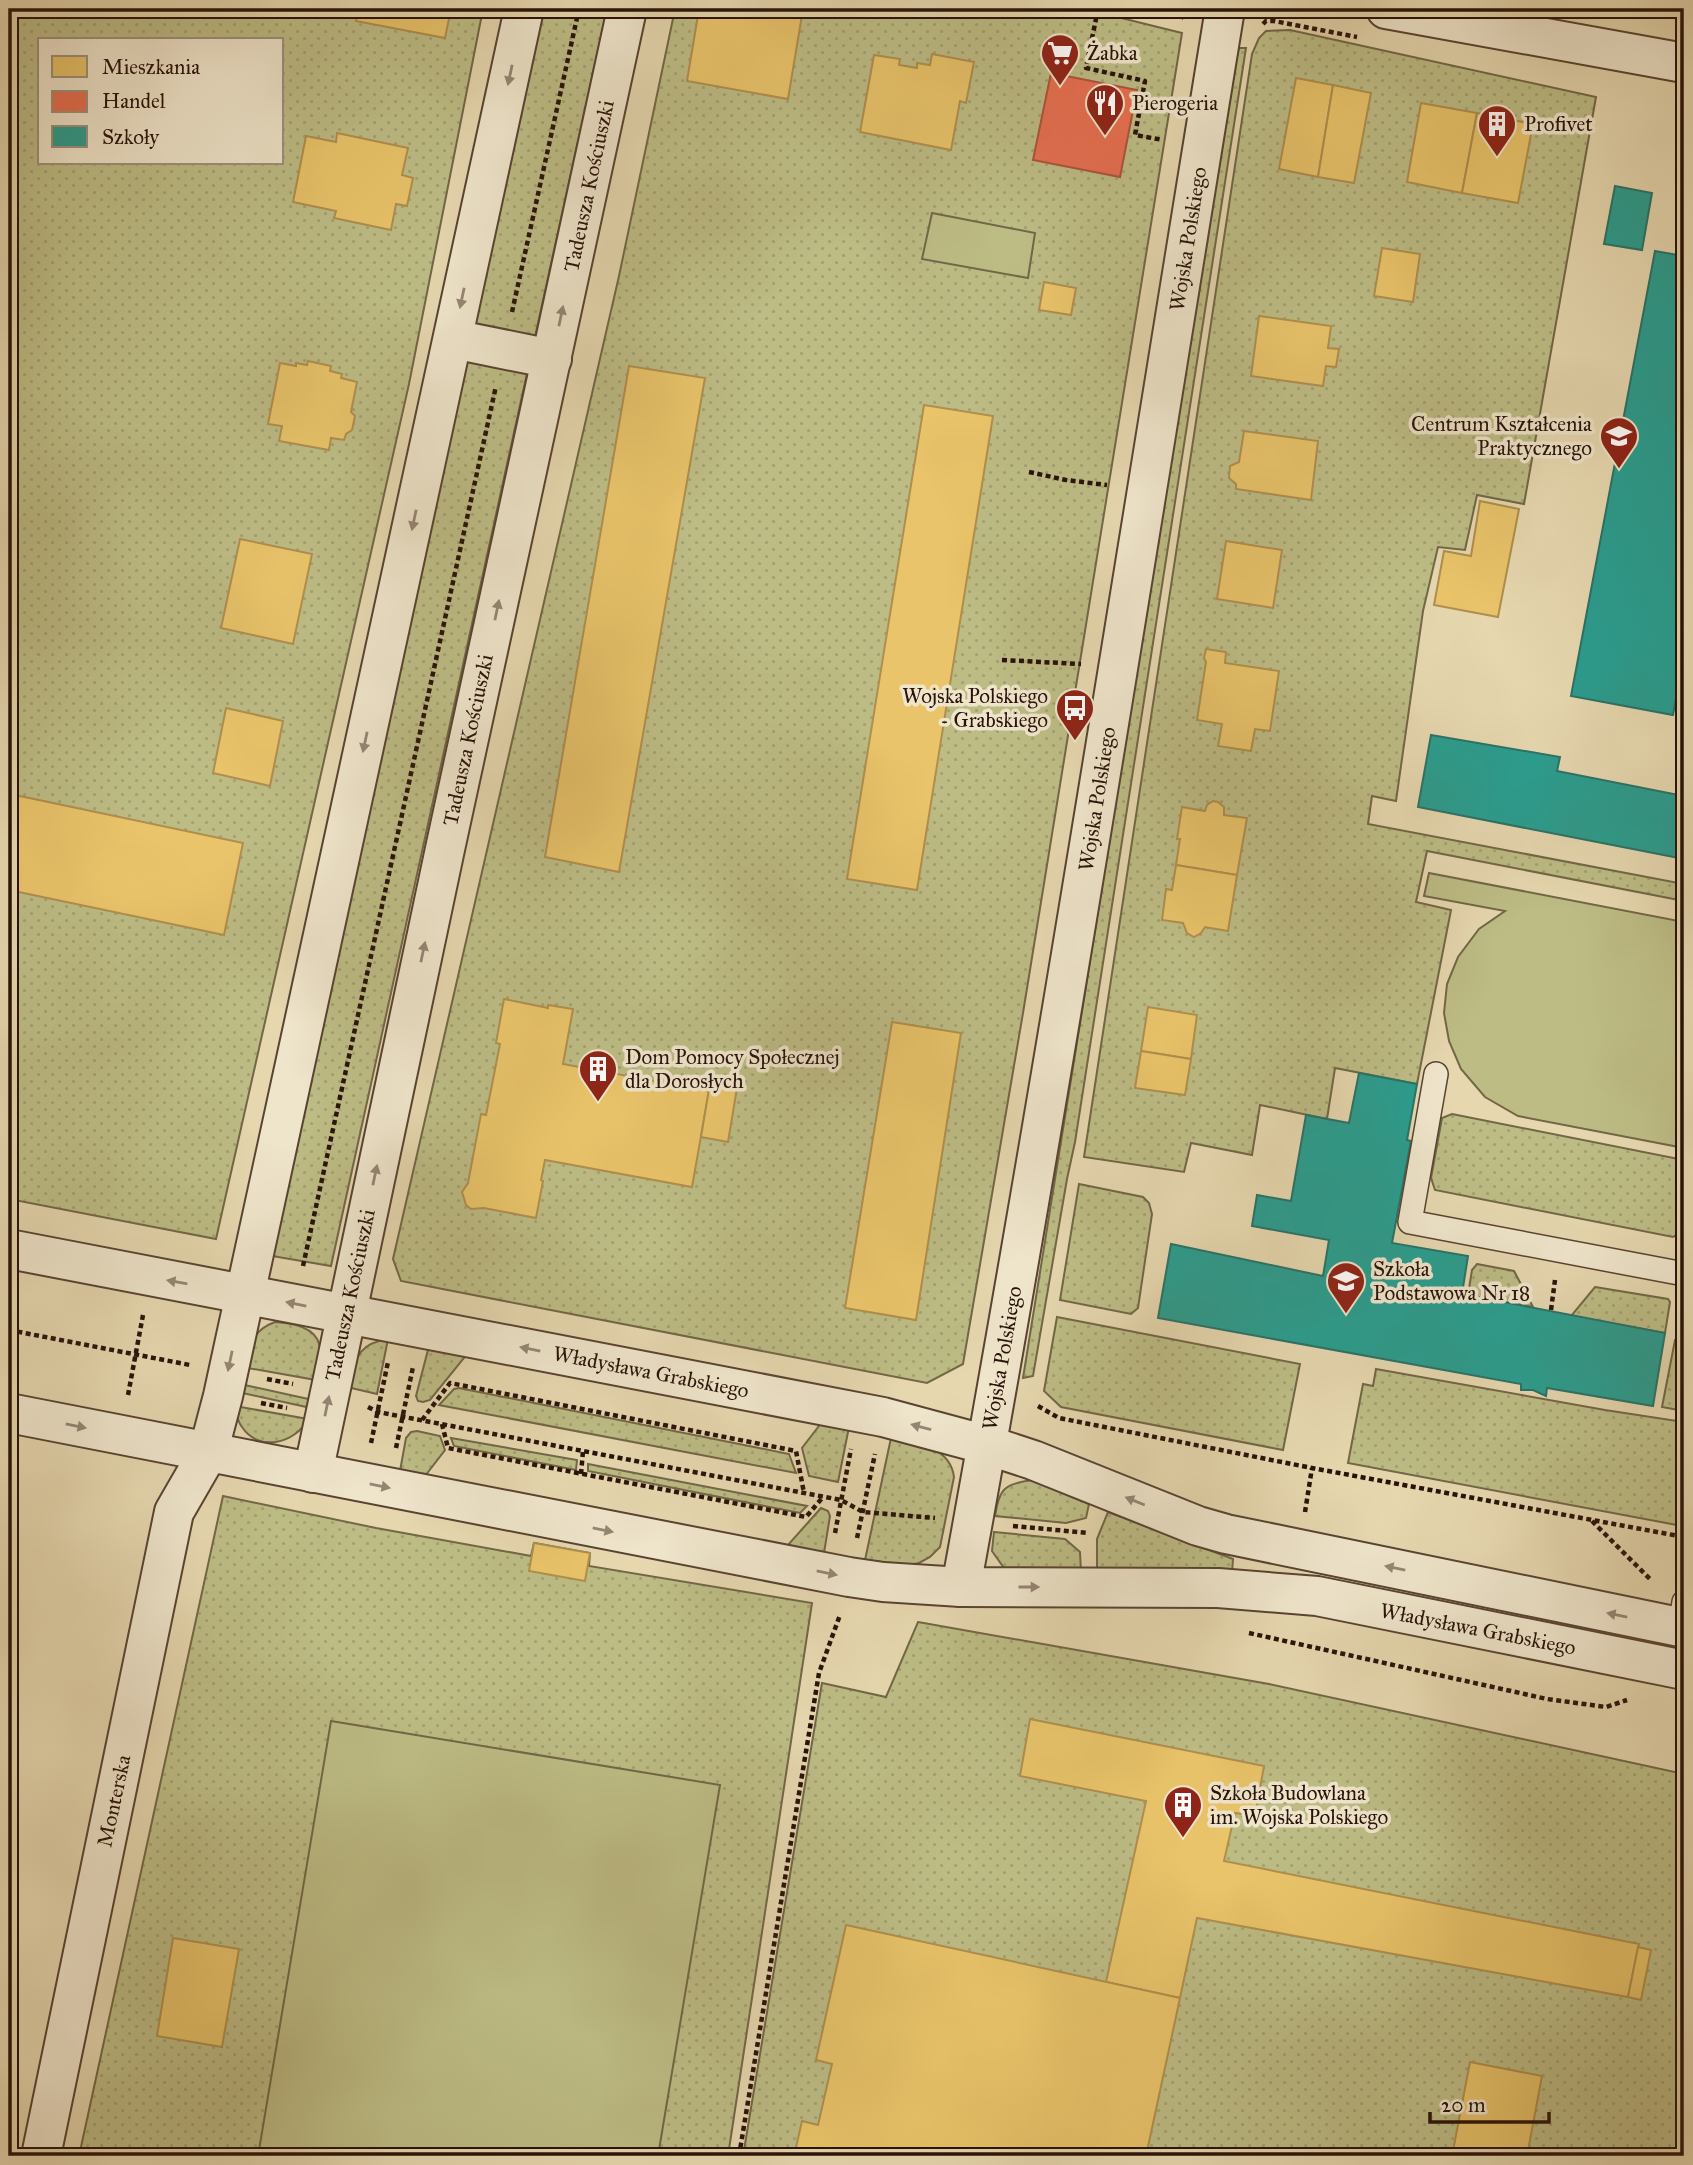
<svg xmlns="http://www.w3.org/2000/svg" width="1693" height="2165" font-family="'IM FELL Great Primer',serif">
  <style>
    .grass { fill: url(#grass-dots); stroke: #726747; stroke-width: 2; fill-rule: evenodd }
    .pitch { fill: #bdbc85; stroke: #726747; stroke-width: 2 }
    .homes { fill: #e9c46a; stroke: #af8f4d; stroke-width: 2 }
    .shops { fill: #e76f51; stroke: #ae533b; stroke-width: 2 }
    .schools { fill: #2a9d8f; stroke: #297367; stroke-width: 2 }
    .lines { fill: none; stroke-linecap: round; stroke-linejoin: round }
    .service-casing { stroke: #584332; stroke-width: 26 }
    .minor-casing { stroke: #584332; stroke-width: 42 }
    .tertiary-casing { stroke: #584332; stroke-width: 42 }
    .path { stroke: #281209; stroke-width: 4.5; stroke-dasharray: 5 3.5; stroke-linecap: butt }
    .service { stroke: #efe5cb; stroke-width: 23 }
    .minor { stroke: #efe5cb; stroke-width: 38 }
    .tertiary { stroke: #efe5cb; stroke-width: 38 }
    .oneway { fill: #958674 }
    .labels { text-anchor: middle; stroke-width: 7; stroke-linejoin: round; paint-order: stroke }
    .poi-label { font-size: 21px; fill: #281209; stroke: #efe5cb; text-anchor: start }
    .street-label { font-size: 21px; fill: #281209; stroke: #efe5cb }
  </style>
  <defs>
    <pattern id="grass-dots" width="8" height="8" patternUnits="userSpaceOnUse" patternTransform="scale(1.75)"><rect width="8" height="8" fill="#bdbc85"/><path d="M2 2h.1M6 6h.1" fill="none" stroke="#a2a172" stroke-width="1.8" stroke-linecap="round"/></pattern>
  </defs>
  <rect width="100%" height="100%" fill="#e6d7af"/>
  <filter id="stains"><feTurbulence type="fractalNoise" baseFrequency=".00286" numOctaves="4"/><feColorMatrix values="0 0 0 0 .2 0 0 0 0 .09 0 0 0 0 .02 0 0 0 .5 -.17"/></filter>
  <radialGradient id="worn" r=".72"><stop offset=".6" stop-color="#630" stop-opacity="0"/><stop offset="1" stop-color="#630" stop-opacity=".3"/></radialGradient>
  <g class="grass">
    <path d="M9 9H483L409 384 216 1239 9 1199ZM40 40H282V163H40Z"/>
    <path d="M539 9H607L331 1266 272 1256Z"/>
    <path d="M675 9H1085L1182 33 1023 1013 963 1364 927 1383 401 1281 393 1259 619 276Z"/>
    <path d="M1290 30 1596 97 1524 504 1477 495 1465 550 1438 547 1423 611 1396 801 1372 796 1368 824 1684 884V901L1427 851 1416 902 1451 910 1417 1084 1335 1068 1327 1119 1260 1105 1252 1155 1191 1143 1184 1172 1084 1157 1252 54 1259 38 1266 31Z"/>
    <path d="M1239 48H1246L1075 1142 1067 1179 1033 1376 1023 1378 1232 78Z"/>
    <path d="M1452 1114 1684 1160V1207L1679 1233 1673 1237 1435 1190 1431 1178 1442 1118Z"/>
    <path d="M1079 1184 1143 1197 1149 1203 1152 1214 1138 1308 1131 1314 1060 1300Z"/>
    <path d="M1477 1264 1514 1271 1533 1307 1468 1295 1472 1270Z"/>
    <path d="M1595 1287 1668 1299 1670 1302 1665 1333 1571 1316Z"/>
    <path d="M1057 1317 1300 1364 1283 1450 1061 1407 1044 1391Z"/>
    <path d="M275 1322C294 1323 320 1328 320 1351 321 1360 318 1371 316 1380L242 1367C251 1345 251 1331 275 1322Z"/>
    <path d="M388 1339 377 1394 347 1387C356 1360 356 1344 388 1339Z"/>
    <path d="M1675 1340 1683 1341 1684 1343V1411L1662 1407Z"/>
    <path d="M429 1346 468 1353 430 1400 423 1402 418 1401 416 1396Z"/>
    <path d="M1376 1369 1605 1410 1684 1422V1504L1682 1526 1348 1463 1363 1384 1373 1386Z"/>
    <path d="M240 1384 313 1400 311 1408 238 1392Z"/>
    <path d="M459 1388 789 1454 796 1473 439 1405 454 1389Z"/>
    <path d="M235 1406 308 1419C296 1443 259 1453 242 1427 237 1421 236 1413 235 1406Z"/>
    <path d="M822 1422 849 1427 838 1482 809 1476 802 1448Z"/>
    <path d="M417 1431 440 1436 445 1450 425 1476 400 1471 406 1438 411 1432Z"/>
    <path d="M451 1438 577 1460 576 1470 454 1446Z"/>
    <path d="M891 1438C916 1443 950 1446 954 1477L940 1547 930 1557 919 1563 910 1565 865 1560Z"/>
    <path d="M588 1464 807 1506 800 1513 588 1471Z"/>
    <path d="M1032 1480 1089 1504 1086 1518 1066 1523 995 1516C999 1489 1004 1484 1032 1480Z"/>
    <path d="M223 1496 376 1528 531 1556 534 1543 590 1553 589 1566 812 1603 728 2156H79Z"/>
    <path d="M821 1508 828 1511 830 1516 824 1553 787 1546Z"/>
    <path d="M1108 1512 1233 1559 1232 1573 1097 1572V1539Z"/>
    <path d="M994 1532 1065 1539 1080 1552 1081 1572 1004 1568 992 1551Z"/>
    <path d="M918 1622 1269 1684 1684 1774V2156H743L822 1683 886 1697Z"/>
  </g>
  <g class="pitch">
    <path d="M932 213 1035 233 1028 278 922 259Z"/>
    <path d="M1429 873 1684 922V1148L1518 1116 1485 1097 1461 1069 1449 1041 1444 1013 1447 984 1458 957 1479 929 1505 911 1424 896Z"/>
    <path d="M331 1721 720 1785 658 2156H258Z"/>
  </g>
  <g class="homes">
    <path d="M358 9H451L445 38 356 21Z"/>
    <path d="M699 9H803L788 99 687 81Z"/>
    <path d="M932 54 974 62 966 103 960 101 951 150 860 132 874 55 900 59 899 65 917 68V63L930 65Z"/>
    <path d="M1296 78 1333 85 1318 177 1279 169Z"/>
    <path d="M1333 85 1371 93 1354 183 1318 177Z"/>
    <path d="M1421 103 1477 113 1462 193 1407 182Z"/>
    <path d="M1477 113 1533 124 1518 203 1462 193Z"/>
    <path d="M337 133 408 148 402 175 413 178 407 206 396 204 391 230 334 218 336 211 293 202 306 136 336 142Z"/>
    <path d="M1382 248 1420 254 1413 302 1374 296Z"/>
    <path d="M1044 282 1076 288 1071 315 1039 310Z"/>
    <path d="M1259 316 1331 326 1328 348 1339 349 1336 367 1326 366 1323 386 1251 376Z"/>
    <path d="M308 361 331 366 330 371 342 374 341 378 357 382 351 412 355 416 352 430 346 434 344 440 331 438 329 450 279 441 282 426 268 424 280 363 296 366V363L307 365Z"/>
    <path d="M629 366 705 378 619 872 545 857Z"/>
    <path d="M924 405 993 416 917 890 847 879Z"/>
    <path d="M1244 431 1318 441 1311 500 1236 489V484L1229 478 1230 466 1239 462Z"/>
    <path d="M1480 501 1519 509 1498 617 1434 605 1444 551 1471 556Z"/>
    <path d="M240 539 312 554 293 644 221 628Z"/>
    <path d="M1226 541 1282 550 1273 608 1217 599Z"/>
    <path d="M1206 649 1226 652 1225 663 1279 671 1270 731 1255 729 1251 751 1218 746 1222 724 1197 720 1206 662 1204 658Z"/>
    <path d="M226 708 283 721 270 786 213 773Z"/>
    <path d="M15 795 243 843 224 935 9 890V828Z"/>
    <path d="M1213 801 1218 802 1224 807V815L1247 818 1237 875 1176 865 1180 839H1177L1182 807 1205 811 1207 805Z"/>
    <path d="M1176 865 1237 875 1228 931 1205 927 1201 933 1194 937 1187 933 1183 923 1162 920 1166 889 1172 890Z"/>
    <path d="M504 999 548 1008V1005L573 1009 563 1064 709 1091 692 1187 545 1160 541 1180 543 1181 536 1218 484 1208 471 1209 466 1205 462 1192 468 1183 481 1114 486 1115 500 1044 496 1043Z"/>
    <path d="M1148 1007 1197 1015 1191 1059 1141 1051Z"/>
    <path d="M892 1022 961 1033 916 1320 845 1308Z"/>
    <path d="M1141 1051 1191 1059 1185 1095 1135 1088Z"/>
    <path d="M710 1083 737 1088 728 1142 701 1137Z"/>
    <path d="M534 1543 590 1553 585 1581 529 1571Z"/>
    <path d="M1030 1719 1264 1766 1255 1816 1235 1813 1224 1861 1639 1944 1628 1997 1197 1918 1180 1998 1106 1982 1146 1801 1020 1776Z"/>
    <path d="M846 1925 1180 1998 1146 2156H794L802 2121 818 2125 832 2064 816 2060Z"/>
    <path d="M173 1938 239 1949 222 2047 157 2036Z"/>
    <path d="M1638 1947 1651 1950 1641 2000 1628 1997Z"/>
    <path d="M1470 2062 1542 2076 1527 2156H1452Z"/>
  </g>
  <path class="shops" d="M1051 73 1137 90 1120 177 1033 160Z"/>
  <g class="schools">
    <path d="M1615 186 1652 193 1642 250 1604 244Z"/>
    <path d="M1655 251 1684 256V655L1673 715 1571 696Z"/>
    <path d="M1431 735 1560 757 1557 771 1684 796V859L1418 807Z"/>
    <path d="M1359 1073 1417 1084 1407 1140 1411 1141 1392 1243 1468 1256 1462 1294 1665 1333 1653 1406 1547 1388 1546 1396 1533 1390H1521V1384L1158 1318 1171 1244 1323 1276 1329 1240 1252 1226 1257 1195 1291 1201 1306 1115 1349 1123Z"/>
  </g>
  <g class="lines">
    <defs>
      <g id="service">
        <path d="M1436 1074 1410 1222 1684 1274"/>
        <path d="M1680 1627 1684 1602"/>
      </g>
      <g id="minor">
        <path d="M1386 9 1684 63"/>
        <path d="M453 339 552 359"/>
        <path d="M313 1473 445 849 627 9"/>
        <path d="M961 1587C1057 1063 1139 535 1225 9"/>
        <path d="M41 2156 174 1512 208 1453 223 1396 524 9"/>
      </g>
      <g id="tertiary">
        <path d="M9 1249 883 1417 987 1445 1033 1460 1198 1526 1226 1534 1684 1628"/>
        <path d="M9 1413 849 1577 883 1582 961 1587 1218 1588 1317 1596 1684 1670"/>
      </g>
    </defs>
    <use href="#service" class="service-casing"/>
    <use href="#minor" class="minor-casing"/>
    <use href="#tertiary" class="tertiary-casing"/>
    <g class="path">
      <path d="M1098 9 1086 68 1145 81 1135 135 1163 140"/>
      <path d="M1167 9 1174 11 1184 18"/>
      <path d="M1662 9 1684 12"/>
      <path d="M1263 24 1266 21H1274L1357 37"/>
      <path d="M512 312 579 9"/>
      <path d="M1029 472 1066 480 1107 485"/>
      <path d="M1002 660 1081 664"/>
      <path d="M303 1266 496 386"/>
      <path d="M1551 1310 1555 1280"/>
      <path d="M9 1330 190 1365"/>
      <path d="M267 1379 293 1384"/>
      <path d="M128 1395 143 1315"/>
      <path d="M261 1403 287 1408"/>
      <path d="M1038 1406 1059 1418 1312 1468 1684 1537"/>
      <path d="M368 1407 378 1412 841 1500 863 1512 935 1518"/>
      <path d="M422 1420 450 1383 796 1451 804 1493"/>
      <path d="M442 1424 448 1448 806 1517 823 1497"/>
      <path d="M371 1443 388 1362"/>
      <path d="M396 1448 413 1367"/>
      <path d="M581 1474 583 1451"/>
      <path d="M1305 1512 1312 1468"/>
      <path d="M1592 1521 1650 1579"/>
      <path d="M1013 1526 1089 1533"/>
      <path d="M835 1533 851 1449"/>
      <path d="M857 1538 875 1454"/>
      <path d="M1249 1633 1547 1699 1606 1707 1627 1700"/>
      <path d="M739 2156 819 1673 840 1615"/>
    </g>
    <use href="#service" class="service"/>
    <use href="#minor" class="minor"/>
    <use href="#tertiary" class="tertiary"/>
  </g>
  <defs><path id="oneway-solid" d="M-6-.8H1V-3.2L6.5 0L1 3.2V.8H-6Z" transform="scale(1.75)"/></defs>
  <g class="oneway">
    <use href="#oneway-solid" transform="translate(510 75) rotate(102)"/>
    <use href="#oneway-solid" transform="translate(462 298) rotate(102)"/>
    <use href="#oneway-solid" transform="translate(561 316) rotate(-78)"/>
    <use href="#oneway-solid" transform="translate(414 520) rotate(102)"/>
    <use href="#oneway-solid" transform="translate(497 610) rotate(-78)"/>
    <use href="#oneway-solid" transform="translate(365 742) rotate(102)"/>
    <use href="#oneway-solid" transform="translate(423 952) rotate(-78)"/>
    <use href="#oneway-solid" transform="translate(375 1175) rotate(-78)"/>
    <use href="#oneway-solid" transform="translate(177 1282) rotate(-170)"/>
    <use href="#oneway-solid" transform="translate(296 1304) rotate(-169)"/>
    <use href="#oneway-solid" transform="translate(530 1349) rotate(-169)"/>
    <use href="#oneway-solid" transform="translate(230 1361) rotate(102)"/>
    <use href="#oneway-solid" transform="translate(327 1406) rotate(-78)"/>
    <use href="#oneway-solid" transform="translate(76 1426) rotate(11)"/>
    <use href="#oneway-solid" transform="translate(921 1427) rotate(-165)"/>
    <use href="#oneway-solid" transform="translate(380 1486) rotate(11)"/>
    <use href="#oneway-solid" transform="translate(1135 1501) rotate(-158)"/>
    <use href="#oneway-solid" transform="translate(603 1530) rotate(11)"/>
    <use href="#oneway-solid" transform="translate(1395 1568) rotate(-168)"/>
    <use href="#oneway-solid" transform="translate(827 1573) rotate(11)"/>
    <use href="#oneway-solid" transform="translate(1029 1587)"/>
    <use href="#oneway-solid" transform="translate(1617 1615) rotate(-168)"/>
  </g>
  <defs>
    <symbol id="supermarket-pin" viewBox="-11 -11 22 30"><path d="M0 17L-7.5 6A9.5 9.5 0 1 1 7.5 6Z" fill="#8f2418" stroke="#efe5cb"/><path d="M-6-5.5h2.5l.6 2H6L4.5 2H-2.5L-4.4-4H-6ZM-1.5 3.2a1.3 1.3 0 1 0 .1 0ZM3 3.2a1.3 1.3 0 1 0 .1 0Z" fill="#fff"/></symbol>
    <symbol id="restaurant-pin" viewBox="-11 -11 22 30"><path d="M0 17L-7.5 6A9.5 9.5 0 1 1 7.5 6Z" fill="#8f2418" stroke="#efe5cb"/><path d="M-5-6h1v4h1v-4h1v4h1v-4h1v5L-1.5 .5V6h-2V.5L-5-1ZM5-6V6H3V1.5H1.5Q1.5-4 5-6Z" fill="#fff"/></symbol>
    <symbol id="building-pin" viewBox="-11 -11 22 30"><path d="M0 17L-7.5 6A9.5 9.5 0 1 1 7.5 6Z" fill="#8f2418" stroke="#efe5cb"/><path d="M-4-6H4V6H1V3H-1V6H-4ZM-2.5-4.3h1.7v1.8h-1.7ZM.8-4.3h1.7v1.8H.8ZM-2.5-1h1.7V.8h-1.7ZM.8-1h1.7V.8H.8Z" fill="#fff"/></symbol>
    <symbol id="school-pin" viewBox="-11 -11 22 30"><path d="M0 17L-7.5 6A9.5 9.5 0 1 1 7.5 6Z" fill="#8f2418" stroke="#efe5cb"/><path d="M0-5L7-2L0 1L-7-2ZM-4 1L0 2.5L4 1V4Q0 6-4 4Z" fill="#fff"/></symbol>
    <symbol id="bus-pin" viewBox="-11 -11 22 30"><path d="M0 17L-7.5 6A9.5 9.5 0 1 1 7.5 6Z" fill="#8f2418" stroke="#efe5cb"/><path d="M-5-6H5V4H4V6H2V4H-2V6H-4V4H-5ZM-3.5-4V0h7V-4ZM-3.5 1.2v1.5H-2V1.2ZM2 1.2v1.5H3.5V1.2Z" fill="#fff"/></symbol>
  </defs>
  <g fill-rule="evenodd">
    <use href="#supermarket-pin" x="1038" y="31" width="44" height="60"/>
    <use href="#restaurant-pin" x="1083" y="81" width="44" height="60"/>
    <use href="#building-pin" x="1475" y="102" width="44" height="60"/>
    <use href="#school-pin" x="1597" y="414" width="44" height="60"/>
    <use href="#bus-pin" x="1053" y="686" width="44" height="60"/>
    <use href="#building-pin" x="576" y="1047" width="44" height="60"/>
    <use href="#school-pin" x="1324" y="1259" width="44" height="60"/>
    <use href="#building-pin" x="1161" y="1783" width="44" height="60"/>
  </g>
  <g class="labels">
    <g class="poi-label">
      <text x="1087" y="60">Żabka</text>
      <text x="1132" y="110">Pierogeria</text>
      <text x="1524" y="131">Profivet</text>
      <text x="1592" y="431" text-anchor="end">Centrum Kształcenia<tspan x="1592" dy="24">Praktycznego</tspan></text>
      <text x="1048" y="703" text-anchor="end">Wojska Polskiego<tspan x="1048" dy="24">- Grabskiego</tspan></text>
      <text x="625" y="1064">Dom Pomocy Społecznej<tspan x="625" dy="24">dla Dorosłych</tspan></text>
      <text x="1373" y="1276">Szkoła<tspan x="1373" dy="24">Podstawowa Nr 18</tspan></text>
      <text x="1210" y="1800">Szkoła Budowlana<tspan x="1210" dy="24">im. Wojska Polskiego</tspan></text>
    </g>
    <g class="street-label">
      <text transform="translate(589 186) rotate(-78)" y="7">Tadeusza Kościuszki</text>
      <text transform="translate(1188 239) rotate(-81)" y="7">Wojska Polskiego</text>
      <text transform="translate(468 740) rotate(-78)" y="7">Tadeusza Kościuszki</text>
      <text transform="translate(1097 799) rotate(-81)" y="7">Wojska Polskiego</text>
      <text transform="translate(350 1295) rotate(-78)" y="7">Tadeusza Kościuszki</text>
      <text transform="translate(1002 1358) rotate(-80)" y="7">Wojska Polskiego</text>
      <text transform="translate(651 1372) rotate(11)" y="7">Władysława Grabskiego</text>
      <text transform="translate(1478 1629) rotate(11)" y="7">Władysława Grabskiego</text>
      <text transform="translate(114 1801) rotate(-78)" y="7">Monterska</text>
    </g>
  </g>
  <rect width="1693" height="2165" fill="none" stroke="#e6d7af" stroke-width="35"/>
  <rect x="10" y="10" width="1672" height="2144" fill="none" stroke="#281209" stroke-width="3.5"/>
  <rect x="18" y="18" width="1658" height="2130" fill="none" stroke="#281209" stroke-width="2"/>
  <rect x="38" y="38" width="245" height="126" fill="#efe5cb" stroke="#9f917d" stroke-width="2"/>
  <rect x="52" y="56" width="35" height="21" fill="#e9c46a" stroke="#9f917d" stroke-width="2"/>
  <text x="102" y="74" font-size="21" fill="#281209">Mieszkania</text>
  <rect x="52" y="91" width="35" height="21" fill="#e76f51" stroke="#9f917d" stroke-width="2"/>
  <text x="102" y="108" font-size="21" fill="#281209">Handel</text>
  <rect x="52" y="126" width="35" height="21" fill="#2a9d8f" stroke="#9f917d" stroke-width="2"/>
  <text x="102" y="144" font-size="21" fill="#281209">Szkoły</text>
  <path d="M1430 2112v10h119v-10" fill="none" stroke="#281209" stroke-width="3.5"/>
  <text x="1441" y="2112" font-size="21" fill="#281209" stroke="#efe5cb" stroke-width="5" paint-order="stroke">20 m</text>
  <rect width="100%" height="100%" filter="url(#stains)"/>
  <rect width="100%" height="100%" fill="url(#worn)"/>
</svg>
